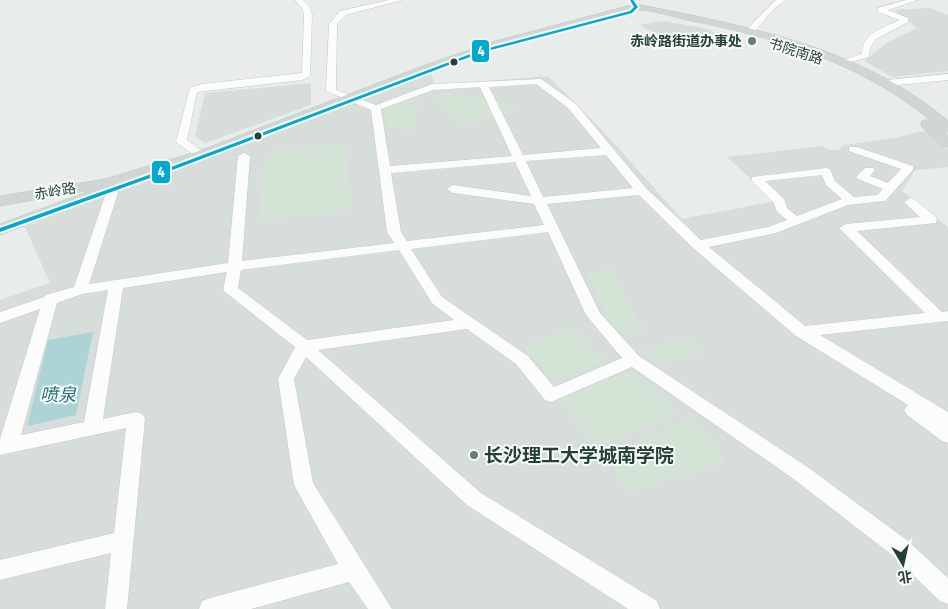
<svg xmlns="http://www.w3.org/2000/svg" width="948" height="609" font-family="'Fira Sans Condensed','Noto Sans SC',sans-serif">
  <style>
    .built { fill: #d7ddda }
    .green { fill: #d3e4d7 }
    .water { fill: #acd4d7 }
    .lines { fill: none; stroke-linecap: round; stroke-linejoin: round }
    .minor-casing { stroke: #c5c9c7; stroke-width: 1 }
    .major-casing { stroke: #c3cac8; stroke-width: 1 }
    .minor { fill: #fcfcfc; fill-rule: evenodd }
    .major { fill: #d0d6d4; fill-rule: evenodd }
    .bus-1-casing { stroke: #f7fbf9; stroke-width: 4 }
    .bus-1 { fill: #00a9ce; fill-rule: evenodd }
    .poi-dot { fill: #6a7c76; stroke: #f7fbf9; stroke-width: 2 }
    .bus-dot { fill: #264038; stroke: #f7fbf9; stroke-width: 2 }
    .labels { text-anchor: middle; stroke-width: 4; stroke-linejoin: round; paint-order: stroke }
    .far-poi-label { font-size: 14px; font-weight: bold; fill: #264038; stroke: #f7fbf9; text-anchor: end }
    .far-street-label { font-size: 14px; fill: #264038; stroke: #f7fbf9 }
    .water-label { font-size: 18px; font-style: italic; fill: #236f79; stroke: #f7fbf9 }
    .near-poi-label { font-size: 19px; font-weight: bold; fill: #264038; stroke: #f7fbf9; text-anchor: start }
    .line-badge { stroke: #f7fbf9; stroke-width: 2 }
    .badge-label { font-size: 14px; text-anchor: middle; font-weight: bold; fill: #fff }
  </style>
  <rect width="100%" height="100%" fill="#e8ecea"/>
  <g class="built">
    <path d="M930 8 948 15V71L892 77 864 61 888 42 917 28 894 10Z"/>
    <path d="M663 21 708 29 723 38 683 40 656 35 640 25Z"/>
    <path d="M431 72 434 85 548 76 603 131 682 219 775 201 727 157 822 146 829 150H838L844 145 895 138 928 130 948 149V167L915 170 902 191 948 227V609H0V300L50 283 25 227Z"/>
    <path d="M311 83V105L205 143 195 136 205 93Z"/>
  </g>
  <g class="green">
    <path d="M445 93 518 106 506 113 463 125 437 97Z"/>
    <path d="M411 97 421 98 413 129 388 128 381 109Z"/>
    <path d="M345 144 352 210 259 219 265 152Z"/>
    <path d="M610 270 644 331 617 335 586 273Z"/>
    <path d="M572 328 603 360 554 381 524 347Z"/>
    <path d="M692 339 703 355 655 363 645 346Z"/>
    <path d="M633 369 677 414 600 447 558 399Z"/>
    <path d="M694 419 726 462 628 492 605 456Z"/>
  </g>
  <path class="water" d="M93 332 76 415 27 426 48 340Z"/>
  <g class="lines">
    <defs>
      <g id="minor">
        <path d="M295 0H303L310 7 312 15 310 76 302 80 197 92 187 140 207 155 205 157H197L177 143 176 141 190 88 202 84 302 73 304 15 302 8Z"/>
        <path d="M389 0H402L346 15 337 24 336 90 376 105 432 84 541 79 576 104 646 188 701 240 768 227 787 220 777 212 774 203 752 181V177L826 168 830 169 835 181 854 197 877 195 883 189 858 179 856 177 865 168H873L875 170 870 176 888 183 901 169 849 151V147H857L913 166V170L885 201 848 205 776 233 709 247 805 326 925 313 839 228 846 224 920 217 904 202 910 198 914 199 936 217 937 220 936 223 857 231 942 312 948 311V321L820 335 948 412V443L942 441 907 415 904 410 908 405 796 336 693 248 639 195 547 204 600 313 639 356 809 468 908 541 948 578V604L940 601 892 555 795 480 632 367 551 402 545 400 516 364 467 329 318 350 481 493 657 601 660 609H628L467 505 306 357 294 379 313 483 392 609H368L349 582 251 609H199L202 601 210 598 338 564 294 485 278 379 295 347 225 292 223 289 227 272 123 288 103 419 136 412 142 414 145 419 127 609H105L111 553 0 580V560L114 533 126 428 0 455V439L40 309 0 323V312L44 297 46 295 74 287 106 193 112 189 118 193 89 284 228 263 238 156 244 153 250 156 242 261 394 243 387 232 371 110 326 91 329 24 340 11ZM536 84 568 108 601 148 523 155 489 87ZM480 87 512 156 390 166 381 109 433 90ZM606 155 633 188 543 197 526 161ZM515 162 531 196 453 185 447 189 453 193 534 204 544 225 407 241 401 232 391 173ZM822 175 826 185 842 199 797 216 787 208 784 199 765 181ZM548 232 586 315 622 358 554 387 528 356 442 297 411 249ZM399 250 432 303 454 320 307 340 238 288 241 270ZM108 290 84 422 21 435 57 303 82 294Z"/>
        <path d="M776 0H785L775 8 753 33H747V29Z"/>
        <path d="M906 0H918L888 10 908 18V22L876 39 870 48 869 57 843 64V60L862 54C862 33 883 28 899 20L878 12V8Z"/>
        <path d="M948 74V80L887 86 882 83 887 80Z"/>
      </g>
      <g id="major">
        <path d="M636 4C746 26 860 46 948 121V132L943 131C872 67 784 39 692 21 677 18 650 9 635 10 626 11 617 15 609 17 589 22 568 28 548 33 398 74 259 149 108 187L113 191 110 194 0 235V224L95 189 0 206V196L105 179 196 152 428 64 496 41Z"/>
        <path d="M927 120 932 121 948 136V147L943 146 922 127 921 124 922 121Z"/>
      </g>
    </defs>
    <use href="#minor" class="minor-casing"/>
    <use href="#major" class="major-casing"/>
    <use href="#minor" class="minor"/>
    <use href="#major" class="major"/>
    <defs>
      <path id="bus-1" d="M630 0H633L638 7 632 13 483 52 175 169 0 232V228L171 167 481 50 630 11 634 7Z"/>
    </defs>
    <use href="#bus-1" class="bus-1-casing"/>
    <use href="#bus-1" class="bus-1"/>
  </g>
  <g class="poi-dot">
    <circle cx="752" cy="41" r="5"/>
    <circle cx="474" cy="455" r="5"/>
  </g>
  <g class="bus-dot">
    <circle cx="454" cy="62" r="4.5"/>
    <circle cx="258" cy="136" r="4.5"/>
  </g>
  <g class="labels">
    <g class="far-poi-label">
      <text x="742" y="46">赤岭路街道办事处</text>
    </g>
    <g class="far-street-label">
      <text transform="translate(796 51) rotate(18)" y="5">书院南路</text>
      <text transform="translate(55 191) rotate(-10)" y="5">赤岭路</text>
    </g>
    <g class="water-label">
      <text x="58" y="401">喷泉</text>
    </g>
    <g class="near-poi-label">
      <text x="484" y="462">长沙理工大学城南学院</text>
    </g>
  </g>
  <g class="line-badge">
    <rect x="471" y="39" width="19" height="24" rx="5" fill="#00a9ce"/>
    <rect x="151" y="160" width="20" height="24" rx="5" fill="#00a9ce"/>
  </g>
  <g class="badge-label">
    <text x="481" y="56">4</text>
    <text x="161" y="177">4</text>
  </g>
  <g transform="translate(903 564) rotate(171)" stroke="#f7fbf9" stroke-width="4" paint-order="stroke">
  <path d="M0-4L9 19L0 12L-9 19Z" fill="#264038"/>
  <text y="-8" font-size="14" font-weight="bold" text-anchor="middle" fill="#264038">北</text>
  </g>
</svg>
